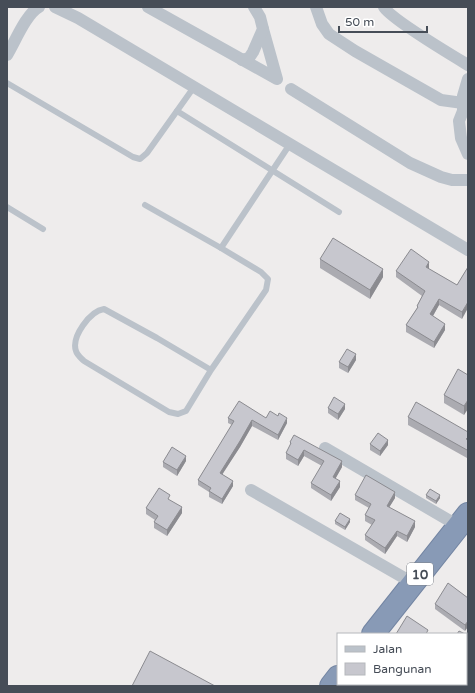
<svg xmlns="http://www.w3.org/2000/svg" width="475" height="693" font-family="'Varela Round',sans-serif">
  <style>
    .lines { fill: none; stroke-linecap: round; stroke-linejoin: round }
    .highway-casing { stroke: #7385a2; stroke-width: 24 }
    .lane { stroke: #bbc2ca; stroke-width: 6 }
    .street { stroke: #bbc2ca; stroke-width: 12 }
    .highway { stroke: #889ab6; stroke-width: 22 }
    .wall { fill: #ababb1 }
    .shaded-wall { fill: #8b8b90 }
    .building { fill: #c7c7ce; stroke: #8b8b90 }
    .labels { text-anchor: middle; stroke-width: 3.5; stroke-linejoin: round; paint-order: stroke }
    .shield { fill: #fff; stroke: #7e8289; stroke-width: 1 }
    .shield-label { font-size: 13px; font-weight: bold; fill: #464d57 }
  </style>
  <rect width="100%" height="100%" fill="#eeecec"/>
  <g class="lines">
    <defs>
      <g id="highway">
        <path d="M373 634 468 514"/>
        <path d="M331 686 338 677"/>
      </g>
    </defs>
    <use href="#highway" class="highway-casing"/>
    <g class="lane">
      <path d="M7 83 133 157 140 159 147 153 194 87"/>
      <path d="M177 111 339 212"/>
      <path d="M145 205 221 248 290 144"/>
      <path d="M7 207 43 229"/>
      <path d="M211 370 157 338 104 309C90 311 71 337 76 351 77 355 81 358 84 361L169 412 178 414 186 411 211 370 266 290 268 279 261 272 221 248"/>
    </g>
    <g class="street">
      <path d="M55 7 78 18 468 250"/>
      <path d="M148 7 277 79 263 29"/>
      <path d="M316 7 322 24 329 34 355 51 441 100 463 103"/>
      <path d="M384 7C390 18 453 56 468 65"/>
      <path d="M7 55C15 42 26 14 39 7"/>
      <path d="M242 60 249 58 253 52 263 29 260 17 254 7"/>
      <path d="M468 79 463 96V111L459 121 461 138 468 154"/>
      <path d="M291 89 410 163 441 177 452 180H468"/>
      <path d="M325 448 462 528"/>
      <path d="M251 490 413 583"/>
    </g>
    <use href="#highway" class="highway"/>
  </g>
  <g class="wall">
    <path d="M320 259 383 277 370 299 320 268Z"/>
    <path d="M468 267 462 319 439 305 433 316 445 330 434 348 406 332V325L417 308V306L422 296 396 277V271L429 268V269L457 285Z"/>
    <path d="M356 360 348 373 339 368V362Z"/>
    <path d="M468 375 464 415 444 403V395Z"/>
    <path d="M328 408 345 409 338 420 328 413Z"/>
    <path d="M408 417 468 432V456L467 458 408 425Z"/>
    <path d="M228 418H266L287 423 278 440 252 426 240 447 222 474 233 486 222 504 209 497V492L198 485V480L232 425 228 423Z"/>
    <path d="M290 442 342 467 335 479 340 487 331 501 311 488V483L322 466 304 456 298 466 286 459V453L290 447Z"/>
    <path d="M370 444 388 445 380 456 370 450Z"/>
    <path d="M186 461 177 476 163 467V462Z"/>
    <path d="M355 495 395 498 389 507 415 527 407 542 397 536 385 554 365 540V535L372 525 365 521V515L369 508 355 500Z"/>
    <path d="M426 495 440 498 436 504 426 498Z"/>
    <path d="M170 500 182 513 167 536 154 528V522L155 520 146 514V508Z"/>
    <path d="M335 521 350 522 345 530 335 524Z"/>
    <path d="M468 598 465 631 435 609V604Z"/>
    <path d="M466 635 468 636V651L466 650Z"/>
    <path d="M468 662V672L466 671V665Z"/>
    <path d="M355 684H386L384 686H355Z"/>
  </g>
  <g class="shaded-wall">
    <path d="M429 262V268L426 273V267Z"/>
    <path d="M383 269V277L370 299V290Z"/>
    <path d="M439 299V305L430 321V314Z"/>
    <path d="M468 302V308L462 319V312Z"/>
    <path d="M445 324V330L434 348V342Z"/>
    <path d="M356 354V360L348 373V367Z"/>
    <path d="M468 400V409L464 415V406Z"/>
    <path d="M345 404V409L338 420V414Z"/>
    <path d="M287 418V423L278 440V435Z"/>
    <path d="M252 420V426L240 447 220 478V473Z"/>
    <path d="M388 440V445L380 456V451Z"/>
    <path d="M468 448V456L467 458V450Z"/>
    <path d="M304 450V456L298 466V460Z"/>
    <path d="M186 456V461L177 476V470Z"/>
    <path d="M342 461V467L333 483V477Z"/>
    <path d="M233 481V486L222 504V499Z"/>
    <path d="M340 481V487L331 501V495Z"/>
    <path d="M395 492V498L387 511V506Z"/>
    <path d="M440 495V498L436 504V501Z"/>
    <path d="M182 507V513L167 536V530Z"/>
    <path d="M350 519V522L345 530V527Z"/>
    <path d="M415 521V527L407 542V536Z"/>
    <path d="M397 531V536L385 554V548Z"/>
    <path d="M468 621V627L465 631V625Z"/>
    <path d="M382 684H386L384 686H381Z"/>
  </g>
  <g class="building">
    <path d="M333 238 383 269 370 290 320 259Z"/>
    <path d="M411 249 429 262 426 267 457 285 468 267V302L462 312 439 299 430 314 445 324 434 342 406 325 418 307 417 306 425 291 396 271Z"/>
    <path d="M347 349 356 354 348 367 339 362Z"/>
    <path d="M458 369 468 375V400L464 406 444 395Z"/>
    <path d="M334 397 345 404 338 414 328 408Z"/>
    <path d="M239 401 266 418 270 411 278 416 279 413 287 418 278 435 252 420 240 441 220 473 233 481 222 499 209 491 211 488 198 480 234 421 228 418Z"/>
    <path d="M416 402 468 432V437L466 439 468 440V448L467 450 408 417Z"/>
    <path d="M378 433 388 440 380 451 370 444Z"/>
    <path d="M294 435 342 461 333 477 340 481 331 495 311 483 324 461 304 450 298 460 286 453 291 443 290 442Z"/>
    <path d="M172 447 186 456 177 470 163 462Z"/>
    <path d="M366 475 395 492 387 506 415 521 407 536 397 531 385 548 365 535 375 520 365 515 371 504 355 495Z"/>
    <path d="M159 488 170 495 168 499 182 507 167 530 154 522 158 516 146 508Z"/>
    <path d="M430 489 440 495 436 501 426 495Z"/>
    <path d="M340 513 350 519 345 527 335 521Z"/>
    <path d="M448 583 468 598V621L465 625 435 604Z"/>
    <path d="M407 616 428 630 426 634H396Z"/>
    <path d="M459 631 465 634H457Z"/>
    <path d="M466 635 468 636V645L466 644Z"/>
    <path d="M150 651 215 686H132Z"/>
    <path d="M357 684H382L381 686H360Z"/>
  </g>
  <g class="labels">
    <rect class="shield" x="407" y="563" width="26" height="22" rx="3"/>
    <g class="shield-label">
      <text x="420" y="579">10</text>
    </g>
  </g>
  <rect width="475" height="693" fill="none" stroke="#464d57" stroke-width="16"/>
  <rect x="337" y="633" width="130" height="52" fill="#ffffff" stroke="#b5b8bc"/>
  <rect x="345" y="646" width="20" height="6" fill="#bbc2ca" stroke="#b5b8bc"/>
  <text x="373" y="653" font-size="12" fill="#464d57">Jalan</text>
  <rect x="345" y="663" width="20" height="12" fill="#c7c7ce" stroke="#b5b8bc"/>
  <text x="373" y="673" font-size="12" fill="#464d57">Bangunan</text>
  <path d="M339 26v6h88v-6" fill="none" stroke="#464d57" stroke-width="2"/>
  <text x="345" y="26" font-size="12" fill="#464d57" stroke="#ffffff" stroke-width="3" paint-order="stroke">50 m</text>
</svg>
